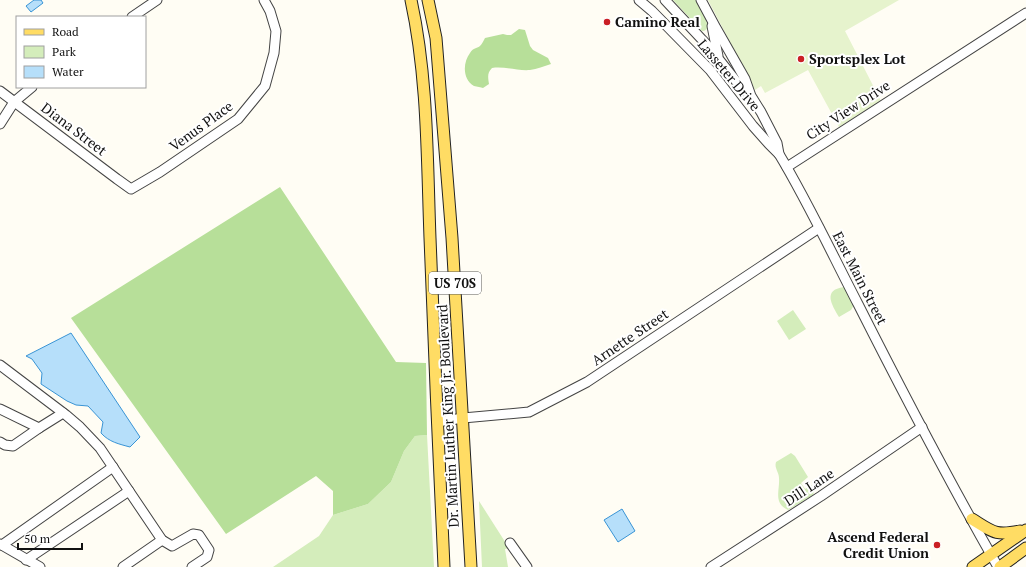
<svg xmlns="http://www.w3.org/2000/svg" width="1026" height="567" font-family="'PT Serif',serif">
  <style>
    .green { fill: #d4edbb }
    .forest { fill: #b7df99 }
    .pitch { fill: #e6f3cd }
    .water { fill: #b6dffa; stroke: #3994d5 }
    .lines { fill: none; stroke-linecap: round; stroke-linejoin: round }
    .minor-casing { stroke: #444; stroke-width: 11 }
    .major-casing { stroke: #222; stroke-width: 13 }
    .minor { stroke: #fff; stroke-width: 9 }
    .major { stroke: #ffdc64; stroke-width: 11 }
    .poi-dot { fill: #ca1f25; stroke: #fff; stroke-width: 1.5 }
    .labels { text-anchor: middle; stroke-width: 4; stroke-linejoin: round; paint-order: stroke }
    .shield { fill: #fff; stroke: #585858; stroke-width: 1 }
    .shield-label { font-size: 13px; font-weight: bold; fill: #111 }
    .poi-label { font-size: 14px; font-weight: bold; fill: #111; stroke: #fff; text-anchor: start }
    .street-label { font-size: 14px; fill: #111; stroke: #fff }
  </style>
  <rect width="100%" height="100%" fill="#fffdf4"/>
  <g class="green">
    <path d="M673 0H696C700 8 709 20 707 29L704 31H702Z"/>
    <path d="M844 287H846L854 305 851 310 839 317C832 305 822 290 844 287Z"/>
    <path d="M793 310 806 329 789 340 777 321Z"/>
    <path d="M427 435 434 567H273L319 536 333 515 368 504 391 482 404 451 415 436Z"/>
    <path d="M791 453 795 456 808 477 801 483 805 489 812 485 814 492 813 495 788 510C773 503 780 490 779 478 779 472 774 468 776 462Z"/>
    <path d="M479 501 509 548 505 549 508 567H482Z"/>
  </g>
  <g class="forest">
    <path d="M519 29 525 30 530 46 533 50 548 58 551 64C544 66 537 69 530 70 517 71 504 66 492 68 487 73 488 77 489 84L483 88C481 87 477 87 474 86 462 79 463 62 470 53 474 47 476 49 480 46 482 44 484 40 485 38L503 34 507 35H511Z"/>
    <path d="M280 187 396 362 426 363 427 435 415 436 404 451 391 482 368 504 333 515V491L316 476 226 534 71 318Z"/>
  </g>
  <path class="pitch" d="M708 0H899L845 31 881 101 839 127 808 70 765 93 761 86 755 90Z"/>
  <g class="water">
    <path d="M34 0H41L43 3 31 12 26 6Z"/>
    <path d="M71 333 140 437 130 447C119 444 109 442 101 433L103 422 88 406 76 405 67 401 41 384 42 373 32 359 26 356Z"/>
    <path d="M622 509 635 531 618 542 604 520Z"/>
  </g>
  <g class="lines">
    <defs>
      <g id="minor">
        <path d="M639 0 652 11 710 70 753 126 769 144 779 154"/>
        <path d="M665 0 709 47 736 81 748 93"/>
        <path d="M701 0 716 28 745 79 751 96 761 112 777 143 779 154C808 202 832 254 858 304 903 393 949 481 998 567"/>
        <path d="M132 17 157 0"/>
        <path d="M712 26 718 56"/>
        <path d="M0 91 117 179 131 189 160 172 238 119 265 86 274 53 276 31 270 11 264 0"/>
        <path d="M0 124 14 102 32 87"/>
        <path d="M787 167 1026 13"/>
        <path d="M0 365 66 415 80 427 100 448 162 540 172 546 193 534 199 535 209 550 207 557 192 567"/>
        <path d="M0 409 39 428 63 413"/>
        <path d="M437 422 463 418 529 412 587 382 819 228"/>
        <path d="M0 442 5 445 13 446 39 428"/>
        <path d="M510 543 527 567"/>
        <path d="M0 544 40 567"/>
        <path d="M2 545 113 467"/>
        <path d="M26 560 129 491"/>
        <path d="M123 567 162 540"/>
        <path d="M711 567 821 496 922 427"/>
      </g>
      <g id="major">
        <path d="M411 0C428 78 427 159 430 238 434 348 439 457 444 567"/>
        <path d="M428 0 436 38 452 238 471 567"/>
        <path d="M972 519C993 532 995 536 1020 531"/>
        <path d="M973 567 1026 530"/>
        <path d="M1000 567 1026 548"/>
      </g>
    </defs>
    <use href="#minor" class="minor-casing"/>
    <use href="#major" class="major-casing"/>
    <use href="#minor" class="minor"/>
    <use href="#major" class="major"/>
  </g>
  <g class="poi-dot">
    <circle cx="607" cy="22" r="4"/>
    <circle cx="801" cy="59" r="4"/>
    <circle cx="937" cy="545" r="4"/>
  </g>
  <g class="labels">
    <rect class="shield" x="429" y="272" width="52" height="22" rx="3"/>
    <g class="shield-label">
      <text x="455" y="288">US 70S</text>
    </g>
    <g class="poi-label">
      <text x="615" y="27">Camino Real</text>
      <text x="809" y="64">Sportsplex Lot</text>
      <text x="929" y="542" text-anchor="end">Ascend Federal<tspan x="929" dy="16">Credit Union</tspan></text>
    </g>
    <g class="street-label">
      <text transform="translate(729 75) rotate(50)" y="5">Lasseter Drive</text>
      <text transform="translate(848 110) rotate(-33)" y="5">City View Drive</text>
      <text transform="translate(201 126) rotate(-36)" y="5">Venus Place</text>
      <text transform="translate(74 129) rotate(37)" y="5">Diana Street</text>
      <text transform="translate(860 278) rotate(63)" y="5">East Main Street</text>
      <text transform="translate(630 337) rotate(-34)" y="5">Arnette Street</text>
      <text transform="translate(448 416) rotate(-93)" y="5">Dr. Martin Luther King Jr. Boulevard</text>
      <text transform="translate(809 487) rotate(-33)" y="5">Dill Lane</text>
    </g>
  </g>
  <rect x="16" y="16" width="130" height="72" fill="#ffffff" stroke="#a0a0a0"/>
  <rect x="24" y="29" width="20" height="6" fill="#ffdc64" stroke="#a0a0a0"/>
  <text x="52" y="36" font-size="12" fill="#111111">Road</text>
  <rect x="24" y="46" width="20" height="12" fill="#d4edbb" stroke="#a0a0a0"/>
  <text x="52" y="56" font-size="12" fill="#111111">Park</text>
  <rect x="24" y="66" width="20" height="12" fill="#b6dffa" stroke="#a0a0a0"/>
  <text x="52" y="76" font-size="12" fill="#111111">Water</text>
  <path d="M18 543v6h64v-6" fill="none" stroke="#111111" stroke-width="2"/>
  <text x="24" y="543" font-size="12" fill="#111111" stroke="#ffffff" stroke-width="3" paint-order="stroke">50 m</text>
</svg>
